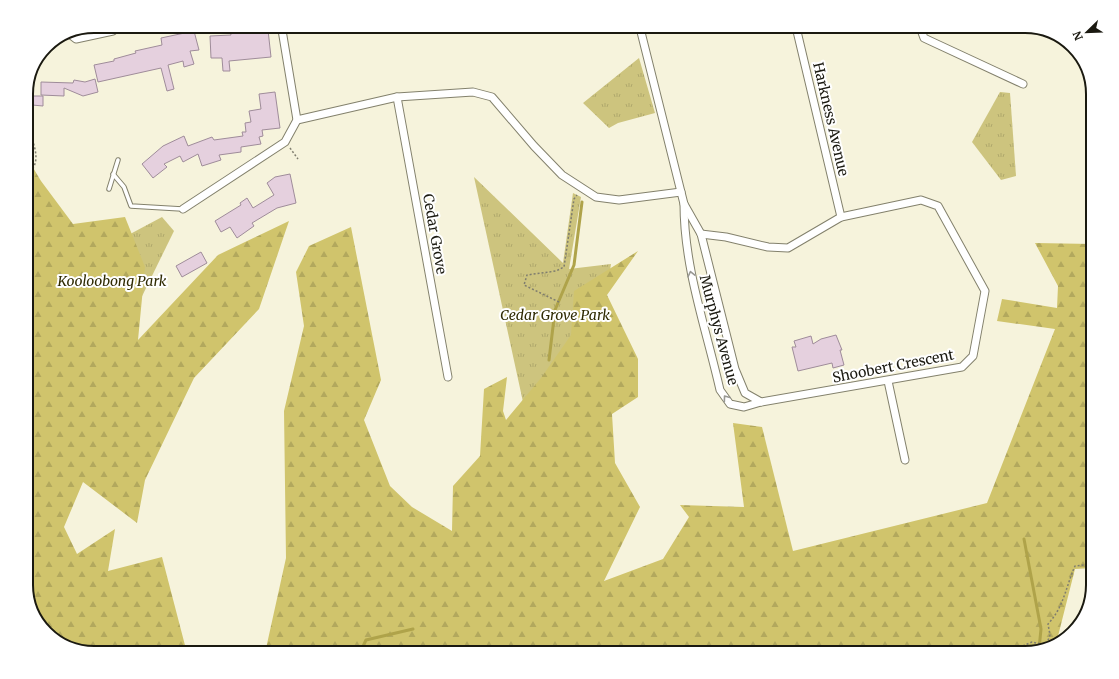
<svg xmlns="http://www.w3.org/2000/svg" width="1119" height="679" font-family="Merriweather,serif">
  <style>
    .grass { fill: url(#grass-tufts) }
    .forest { fill: url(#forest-firs) }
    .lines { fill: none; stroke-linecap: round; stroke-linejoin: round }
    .stream { stroke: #afa34a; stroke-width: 3 }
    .building { fill: #e5d0de; stroke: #9f8c9a }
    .lane-casing { stroke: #83816c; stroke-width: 5.5 }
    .street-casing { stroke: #83816c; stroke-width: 9 }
    .path { stroke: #7f7d6e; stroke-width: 1.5; stroke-dasharray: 2 2; stroke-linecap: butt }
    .lane { stroke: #fff; stroke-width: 3.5 }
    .street { stroke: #fff; stroke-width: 7 }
    .oneway { stroke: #989893 }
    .labels { text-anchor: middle; stroke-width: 4; stroke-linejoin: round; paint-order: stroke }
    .street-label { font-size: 14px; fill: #1a1910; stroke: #fff }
    .park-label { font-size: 14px; font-style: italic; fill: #2f2a02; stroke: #fff }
    .rim { fill: none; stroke: #1a1910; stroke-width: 2 }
  </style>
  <defs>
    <pattern id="grass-tufts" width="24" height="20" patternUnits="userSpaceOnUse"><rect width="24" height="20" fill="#cdc47e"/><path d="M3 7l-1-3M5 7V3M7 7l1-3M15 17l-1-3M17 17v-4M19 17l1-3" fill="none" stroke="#afa86c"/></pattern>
    <pattern id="forest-firs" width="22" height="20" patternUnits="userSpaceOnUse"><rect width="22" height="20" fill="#d0c46c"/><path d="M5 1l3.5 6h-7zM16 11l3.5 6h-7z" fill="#b2a85d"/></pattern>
  </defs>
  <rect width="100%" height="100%" fill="#f6f3dc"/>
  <g class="grass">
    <path d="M639 58 655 113 618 123 609 128 583 103Z"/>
    <path d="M1000 92 1010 93 1016 176 1001 180 972 142Z"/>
    <path d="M474 177 563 263 573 193 581 197 569 269 611 264 593 388 523 402Z"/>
    <path d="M162 217 174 231 99 384 74 264Z"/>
  </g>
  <g class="forest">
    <path d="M26 156 41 181 73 224 125 217 145 267 138 340 218 255 289 221 259 309 194 378 145 480 137 523 83 482 64 527 77 554 115 529 108 571 162 557 187 653H94L60 644 35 619 26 589Z"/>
    <path d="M351 227 381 380 364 420 390 486 412 507 452 531 453 486 480 456 484 389 507 377 503 411 506 420 541 378 571 335 574 291 638 251 607 295 638 359V397L612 414 615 463 640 507 604 581 663 559 689 517 680 505 744 507 733 423 762 427 793 551 987 503 1055 329 997 321 1002 299 1057 308 1058 286 1035 243 1093 244V568L1075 569 1056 644 1025 653H265L286 558 284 411 304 326 296 272 309 246Z"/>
  </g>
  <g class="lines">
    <g class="stream">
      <path d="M549 360 555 310 574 265 582 202"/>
      <path d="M1024 539 1041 629 1039 649"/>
      <path d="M360 653 366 640 413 629"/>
    </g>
  </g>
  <g class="building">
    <path d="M230 30H268L271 57 229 61 230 71H223L222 58H211L210 36 231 35Z"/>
    <path d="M194 31 199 50 190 51 194 64 184 67 183 61 168 65 174 89 167 91 161 68 98 82 94 65 114 61V59L136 53 135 51 162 45 161 38Z"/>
    <path d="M95 79 98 92 83 96 64 88V96L41 95V82L73 83 74 80 85 82Z"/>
    <path d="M275 92 280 128 262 130 263 136 259 137 261 144 241 147V152L219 155 221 160 202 166 198 154 183 162 180 156 164 164 167 167 153 178 142 164 163 146 184 136 188 146 212 137 214 140 243 136 242 132H246L245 123 251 122 249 111 261 109 259 94Z"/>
    <path d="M33 96H43V106L32 105Z"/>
    <path d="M290 174 296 203 277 208 252 223 254 226 237 238 230 227 221 232 215 221 241 205 240 203 247 198 253 208 274 195 267 183 275 177Z"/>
    <path d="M201 252 207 263 182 277 176 266Z"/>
    <path d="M836 335 842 350H840L844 365 833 368 832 363 798 371 792 347H796L794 341 811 336 813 344 821 339Z"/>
  </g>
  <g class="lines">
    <defs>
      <g id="lane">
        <path d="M113 174 124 187 131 206 182 209"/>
        <path d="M109 189 118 160"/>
      </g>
      <g id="street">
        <path d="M796 27 841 217"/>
        <path d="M920 27 924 38 1023 84"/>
        <path d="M640 28 684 204 701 234 735 369 745 393 761 402"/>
        <path d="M67 32 76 39 113 31"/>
        <path d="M397 97 448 377"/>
        <path d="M297 120 397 97 473 92 492 97 534 146 562 175 596 197 619 200 681 192"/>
        <path d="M684 204C684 268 706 328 720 390L730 404 744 407 761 402 962 367 973 356 985 291 938 206 921 200 841 217 788 248 768 247 726 237 701 234"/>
        <path d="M183 209 285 142 297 120 282 30"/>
        <path d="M888 381 905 460"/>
      </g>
    </defs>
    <use href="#lane" class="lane-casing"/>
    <use href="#street" class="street-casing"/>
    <g class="path">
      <path d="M26 125C32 139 45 164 26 174"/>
      <path d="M290 148 298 159"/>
      <path d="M26 195V196"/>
      <path d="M559 302 524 285 527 275 556 271 564 267 574 199 577 195"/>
      <path d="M997 653 1000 650H1013L1032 642 1041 644 1047 643 1050 635 1048 624C1064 607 1066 586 1075 566L1093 564"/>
    </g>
    <use href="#lane" class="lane"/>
    <use href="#street" class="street"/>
  </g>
  <defs><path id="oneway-chevron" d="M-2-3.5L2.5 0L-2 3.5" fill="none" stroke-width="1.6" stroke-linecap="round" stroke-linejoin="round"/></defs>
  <g class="oneway">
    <use href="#oneway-chevron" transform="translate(691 274) rotate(-103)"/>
    <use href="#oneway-chevron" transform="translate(726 398) rotate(-126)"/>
  </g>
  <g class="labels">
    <g class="street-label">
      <text transform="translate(831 119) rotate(77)" y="5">Harkness Avenue</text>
      <text transform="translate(435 234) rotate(80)" y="5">Cedar Grove</text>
      <text transform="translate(719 330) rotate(75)" y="5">Murphys Avenue</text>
      <text transform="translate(893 366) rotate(-11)" y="5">Shoobert Crescent</text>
    </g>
    <g class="park-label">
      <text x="112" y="286">Kooloobong Park</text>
      <text x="555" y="320">Cedar Grove Park</text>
    </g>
  </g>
  <path d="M0 0H1119V679H0ZM94 33H1025A61 61 0 0 1 1086 94V585A61 61 0 0 1 1025 646H94A61 61 0 0 1 33 585V94A61 61 0 0 1 94 33Z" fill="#fff" fill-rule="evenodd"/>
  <path class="rim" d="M94 33H1025A61 61 0 0 1 1086 94V585A61 61 0 0 1 1025 646H94A61 61 0 0 1 33 585V94A61 61 0 0 1 94 33Z"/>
  <g transform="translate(1087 32) rotate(247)" stroke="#ffffff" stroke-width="3" paint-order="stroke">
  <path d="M0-3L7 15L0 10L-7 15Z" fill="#1a1910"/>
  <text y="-6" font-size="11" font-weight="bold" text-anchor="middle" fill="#1a1910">N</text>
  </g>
</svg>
